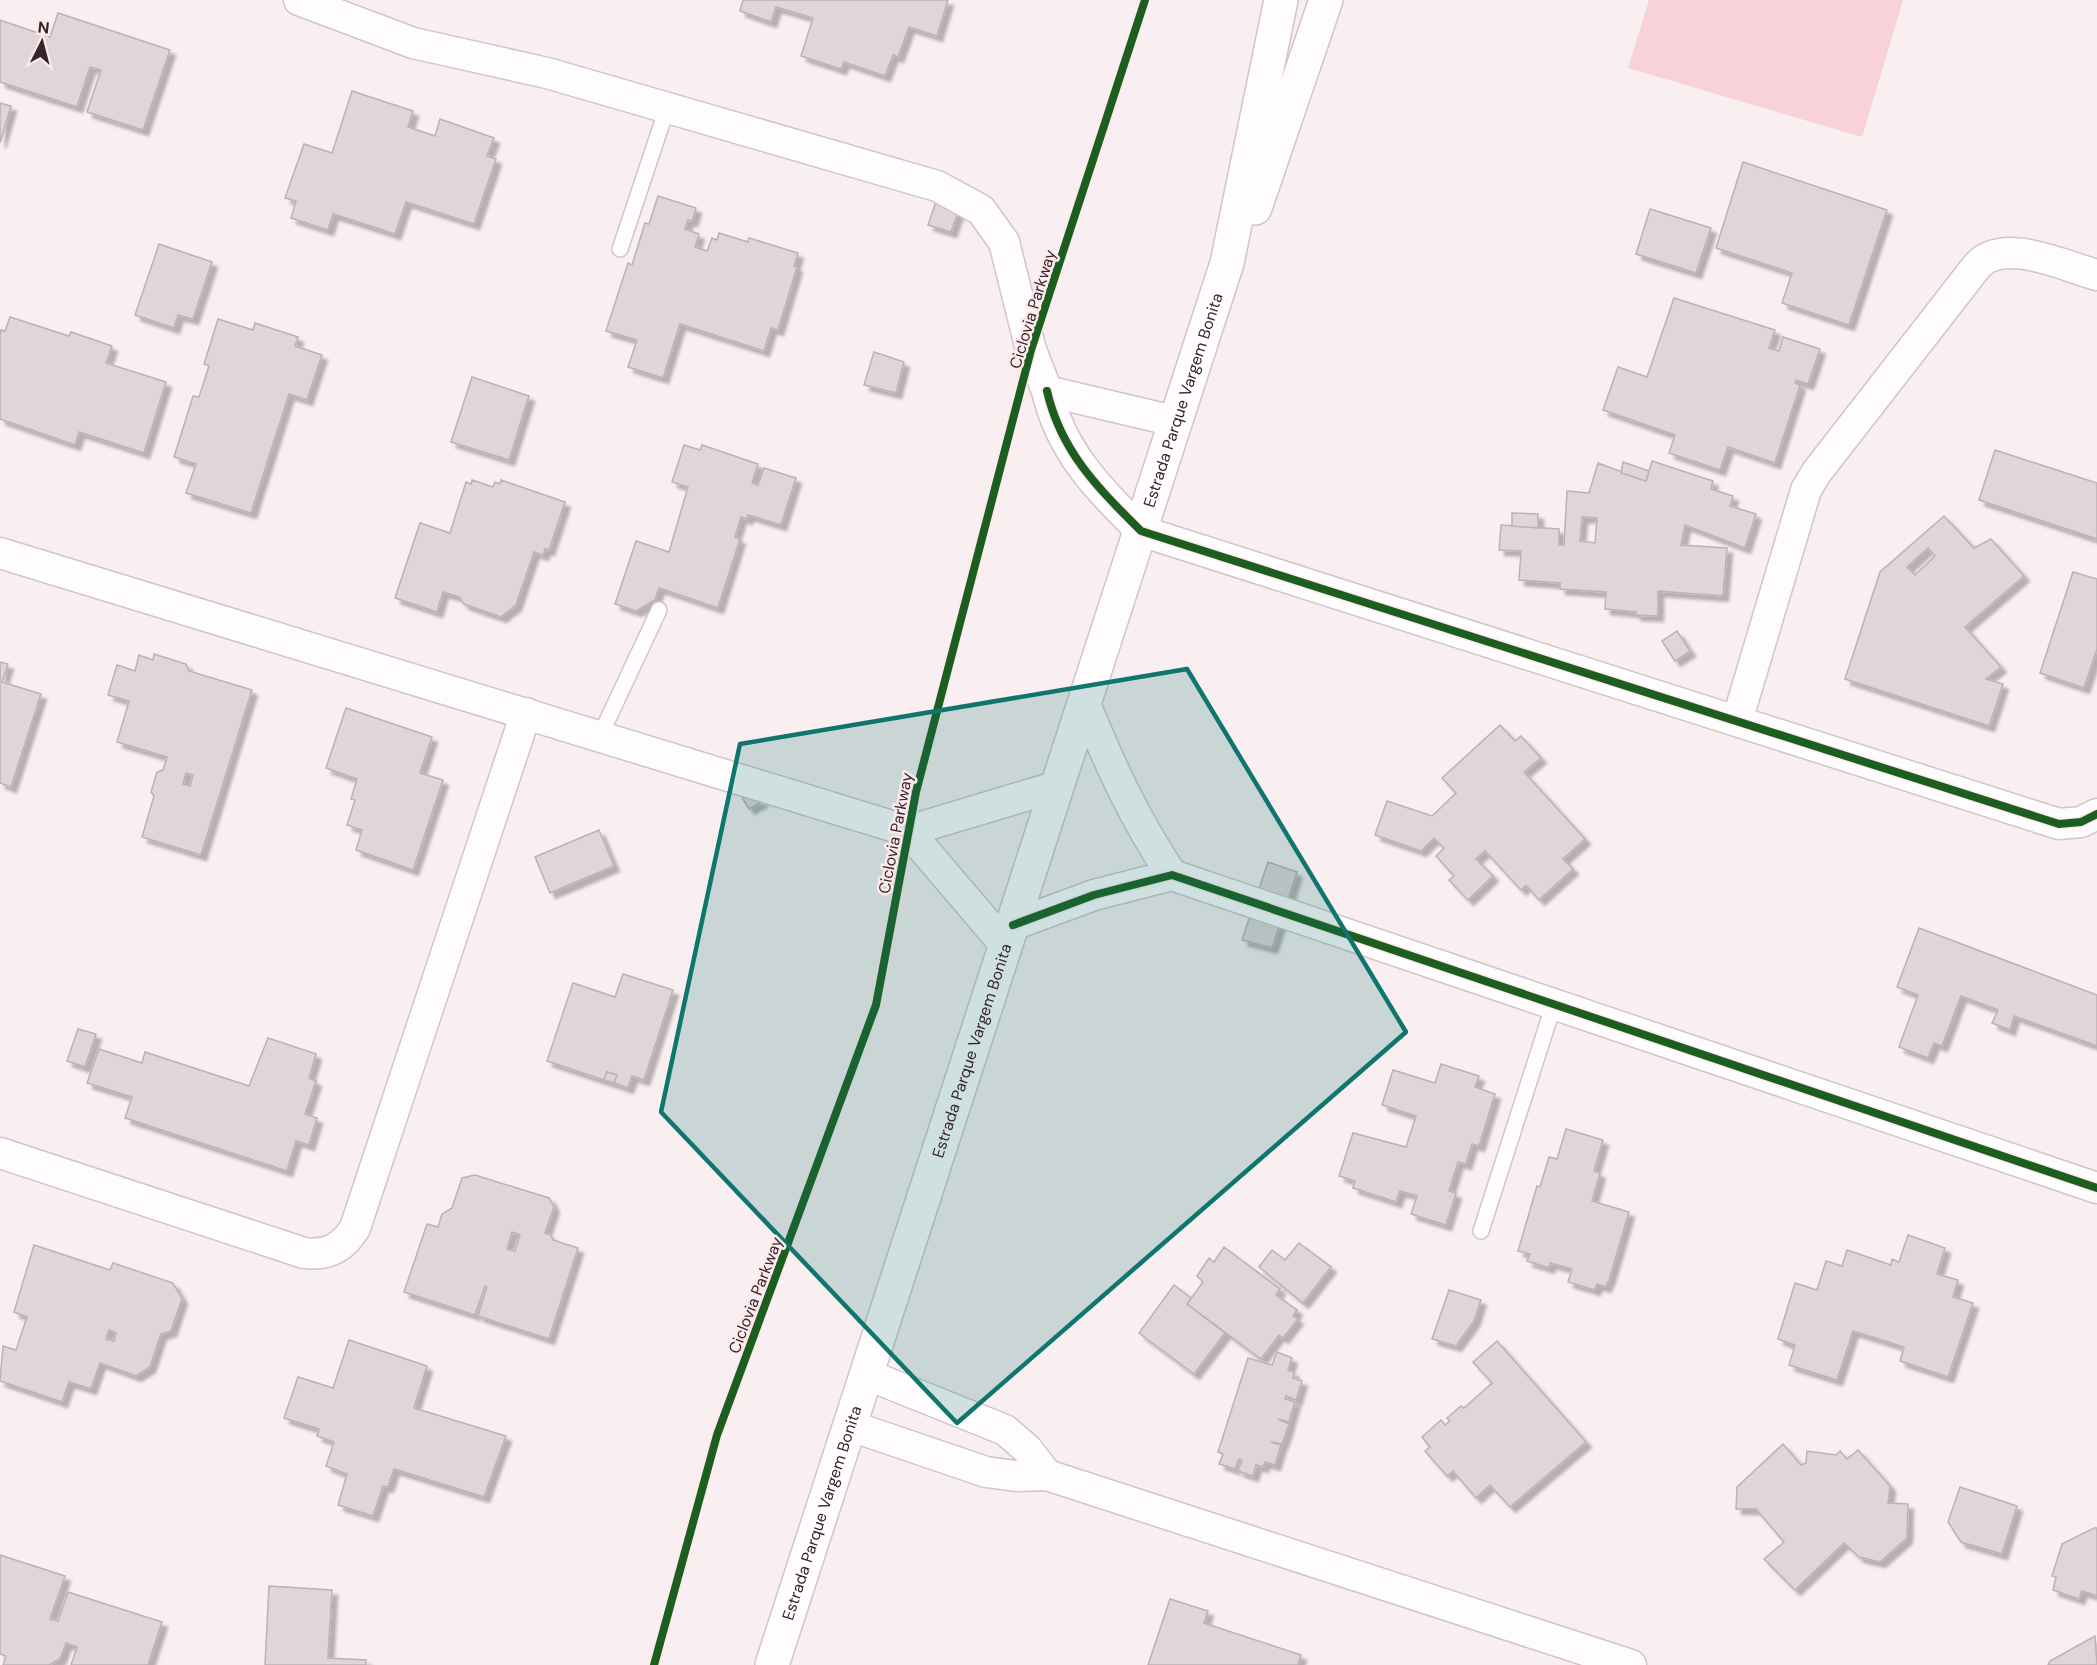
<svg xmlns="http://www.w3.org/2000/svg" width="2097" height="1665" font-family="'DM Sans',sans-serif">
  <style>
    .green { fill: #f8d1d9 }
    .building { fill: #e0d5d7; stroke: #bcb1b3; stroke-width: 1.5; fill-rule: evenodd; filter: url(#shadow) }
    .lines { fill: none; stroke-linecap: round; stroke-linejoin: round }
    .lane-casing { stroke: #d1c5c7; stroke-width: 18 }
    .street-casing { stroke: #d1c5c7; stroke-width: 33 }
    .secondary-casing { stroke: #d1c5c7; stroke-width: 36 }
    .lane { stroke: #fefcfd; stroke-width: 15 }
    .street { stroke: #fefcfd; stroke-width: 30 }
    .secondary { stroke: #fefcfd; stroke-width: 33 }
    .cycleway-casing { stroke: #fee9ec; stroke-width: 11 }
    .cycleway { stroke: #1b5e20; stroke-width: 8 }
    .marked { fill: #0f766e; fill-opacity: 0.2; stroke: #0f766e; stroke-width: 4.5; stroke-linejoin: round }
    .labels { text-anchor: middle; stroke-width: 5; stroke-linejoin: round; paint-order: stroke }
    .street-label { font-size: 16px; fill: #342729; stroke: #fee9ec }
  </style>
  <defs>
    <filter id="shadow"><feDropShadow dx="5.5" dy="5.5" stdDeviation="1.5" flood-color="#0004"/></filter>
  </defs>
  <rect width="100%" height="100%" fill="#f9eef0"/>
  <path class="green" d="M1649 0H1903L1862 137 1628 68Z"/>
  <g class="building">
    <path d="M743 0H948L937 36 909 27 898 57 893 55 885 76 844 62 841 69 801 56 813 18 776 7 771 22 740 11Z"/>
    <path d="M58 13 170 50 143 130 87 112 101 70 90 67 77 107 0 82V20L50 37Z"/>
    <path d="M352 91 413 111 408 127 435 136 440 119 494 138 487 156 496 159 474 224 406 202 395 234 333 214 328 230 291 218 296 201 285 198 304 144 332 153Z"/>
    <path d="M0 103 11 106 0 143Z"/>
    <path d="M1743 162 1887 210 1849 325 1782 303 1792 273 1716 248Z"/>
    <path d="M939 193 962 201 951 232 928 225Z"/>
    <path d="M658 196 696 208 692 221 688 220 685 229 699 234 695 247 707 251 712 238 717 240 719 233 748 242 749 238 798 253 794 266 797 267 778 330 771 328 764 351 680 324 663 378 628 367 637 340 606 331 628 263 632 265 645 223 649 224Z"/>
    <path d="M1650 209 1711 228 1696 273 1636 254Z"/>
    <path d="M159 244 212 262 193 319 178 315 174 328 135 315Z"/>
    <path d="M1674 298 1775 330 1769 348 1779 351 1783 337 1820 349 1808 384 1796 380 1795 383 1800 385 1775 463 1728 447 1720 470 1669 453 1675 435 1603 410 1618 367 1647 377Z"/>
    <path d="M10 317 69 336 71 332 112 346 106 363 166 382 144 453 79 432 75 445 0 419V334L1 330 5 331Z"/>
    <path d="M218 319 253 330 255 323 298 337 295 346 322 355 307 400 289 394 251 513 186 493 196 464 174 457 193 396 199 397 209 366 204 364Z"/>
    <path d="M874 352 904 362 896 393 864 385Z"/>
    <path d="M472 377 529 396 509 460 451 442Z"/>
    <path d="M684 445 700 450 702 445 758 464 752 483 758 485 764 468 796 478 781 525 748 515 747 519 741 517 735 537 740 539 718 608 659 588 655 600 636 611 615 604 636 541 669 552 688 487 672 482Z"/>
    <path d="M1995 450 2097 483V539L1979 500Z"/>
    <path d="M1652 461 1713 481 1711 489 1733 496 1730 506 1756 514 1745 548 1685 525 1681 545 1727 548 1723 596 1658 591V616L1635 615 1636 612 1605 609 1606 592 1560 589V583L1519 580 1521 551 1499 550 1501 525 1559 529V545H1564L1567 491 1589 493 1598 463 1646 481ZM1582 517 1597 518 1595 543 1580 541Z"/>
    <path d="M1623 462 1649 471 1646 481 1621 473Z"/>
    <path d="M472 480 493 487 495 482 500 484 501 480 565 502 549 550 545 549 543 555 534 552 516 605 501 617 464 604 459 597 443 592 437 612 395 598 420 523 450 533 466 482 471 484Z"/>
    <path d="M1512 513 1538 514V528L1512 526Z"/>
    <path d="M1944 516 1974 548 1991 539 2024 576 1965 627 2001 667 1986 679 2003 684 1989 726 1845 679 1880 572ZM1928 548 1935 556 1915 575 1907 567Z"/>
    <path d="M2073 572 2097 579V649L2084 688 2040 673Z"/>
    <path d="M1677 631 1690 651 1675 661 1662 641Z"/>
    <path d="M154 654 186 664 189 671 252 690 201 855 142 837 154 796 151 792 157 772 163 770 167 757 117 742 129 701 108 695 117 665 135 671 139 655 153 660ZM186 773 193 775 190 786 183 784Z"/>
    <path d="M0 662 8 664 2 682 41 694 11 787 0 783Z"/>
    <path d="M346 708 432 737 420 773 443 780 413 870 356 850 362 830 347 825 355 800 351 799 357 779 326 768Z"/>
    <path d="M1500 725 1515 741 1521 736 1541 758 1524 772 1585 839 1563 859 1573 869 1539 900 1526 885 1521 890 1485 851 1476 859 1493 876 1468 900 1449 880 1454 876 1436 856 1444 848 1434 838 1421 851 1375 835 1387 801 1432 816 1456 793 1442 778Z"/>
    <path d="M740 794 763 801 749 809Z"/>
    <path d="M599 830 614 866 550 893 535 857Z"/>
    <path d="M1268 862 1297 872 1272 948 1242 940Z"/>
    <path d="M1919 928 2097 995V1046L2014 1016 2010 1030 1992 1023 1998 1010 1961 996 1942 1046 1934 1043 1928 1058 1899 1047 1918 995 1897 987Z"/>
    <path d="M623 974 673 990 644 1080 632 1076 628 1088 614 1083 617 1075 607 1072 604 1080 547 1061 573 983 615 997Z"/>
    <path d="M78 1029 96 1034 85 1067 67 1061Z"/>
    <path d="M268 1038 316 1054 309 1078 316 1081 305 1114 317 1118 309 1145 296 1141 287 1171 125 1118 132 1097 87 1083 99 1049 142 1063 145 1052 249 1086Z"/>
    <path d="M1441 1064 1479 1076 1475 1087 1495 1094 1479 1146 1472 1144 1466 1164 1458 1162 1449 1191 1456 1193 1446 1225 1411 1214 1417 1196 1400 1191 1396 1202 1353 1188 1355 1181 1339 1176 1353 1133 1406 1147 1416 1116 1382 1105 1393 1070 1435 1083Z"/>
    <path d="M607 1072 617 1075 614 1083 604 1080Z"/>
    <path d="M1566 1129 1603 1140 1594 1171 1600 1173 1592 1201 1629 1212 1609 1280 1605 1287 1597 1284 1595 1290 1568 1282 1572 1269 1550 1263 1549 1268 1527 1261 1530 1254 1518 1251 1537 1186 1540 1187 1549 1157 1557 1159Z"/>
    <path d="M475 1175 549 1198 554 1207 545 1233 551 1235 553 1240 578 1248 549 1339 478 1316 487 1287 485 1286 475 1315 404 1292 427 1224 438 1227 442 1214 452 1208 462 1178ZM512 1232 520 1235 515 1251 507 1249Z"/>
    <path d="M1908 1235 1945 1248 1937 1274 1958 1280 1953 1297 1973 1303 1948 1377 1900 1361 1904 1347 1853 1331 1837 1380 1789 1365 1795 1345 1778 1339 1795 1283 1817 1290 1826 1261 1842 1266 1847 1250 1891 1265 1892 1259 1899 1262Z"/>
    <path d="M1299 1243 1331 1267 1303 1303 1259 1267 1272 1250 1285 1260Z"/>
    <path d="M34 1245 110 1270 113 1263 173 1283 182 1299 171 1331 161 1334 150 1367 136 1376 100 1363 91 1389 69 1382 62 1402 0 1381 3 1346 16 1350 27 1317 14 1312ZM109 1330 116 1333 114 1341 106 1339Z"/>
    <path d="M1224 1247 1280 1289 1276 1295 1297 1310 1293 1316 1298 1319 1283 1338 1279 1335 1261 1359 1187 1304 1203 1282 1197 1276 1209 1258 1214 1262Z"/>
    <path d="M1174 1285 1191 1298 1187 1304 1225 1333 1194 1374 1139 1333Z"/>
    <path d="M1449 1290 1481 1300 1474 1321 1456 1346 1432 1339Z"/>
    <path d="M349 1340 427 1366 414 1408 506 1436 484 1497 394 1469 388 1487 383 1486 373 1516 338 1505 347 1474 326 1466 334 1442 317 1436 319 1429 284 1418 298 1377 333 1388Z"/>
    <path d="M1497 1341 1586 1442 1510 1507 1490 1485 1476 1498 1453 1471 1447 1476 1425 1451 1430 1447 1422 1437 1441 1420 1445 1425 1450 1421 1447 1418 1461 1406 1464 1408 1492 1383 1473 1362Z"/>
    <path d="M1277 1352 1292 1358 1288 1370 1294 1372 1293 1378 1302 1381 1296 1400 1286 1396 1285 1399 1295 1402 1289 1422 1278 1419 1289 1424 1282 1444 1271 1442 1281 1445 1275 1465 1265 1462 1263 1467 1256 1465 1253 1476 1238 1471 1242 1460 1239 1459 1235 1469 1219 1464 1223 1454 1218 1452 1248 1358 1272 1365Z"/>
    <path d="M1783 1444 1801 1465 1806 1463 1807 1451 1836 1455 1840 1451 1847 1459 1858 1450 1890 1486 1888 1503 1908 1504 1907 1538 1880 1562 1859 1557 1844 1543 1795 1590 1764 1559 1784 1542 1756 1509H1736L1737 1487Z"/>
    <path d="M1960 1487 2017 1506 2002 1554 1961 1542 1948 1522Z"/>
    <path d="M2094 1528H2097V1596L2082 1591 2079 1599 2053 1590 2056 1577 2052 1576 2062 1544Z"/>
    <path d="M0 1555 65 1576 50 1619 58 1621 68 1592 162 1622 148 1665H71L77 1647 66 1643 60 1659 49 1665H3L6 1656 0 1654Z"/>
    <path d="M269 1586 332 1590 328 1658 366 1660V1665H265Z"/>
    <path d="M1170 1599 1208 1611 1204 1623 1301 1655 1298 1665H1148Z"/>
    <path d="M2095 1636 2097 1665H2048L2050 1661Z"/>
  </g>
  <g class="lines">
    <defs>
      <g id="lane">
        <path d="M620 249 667 108"/>
        <path d="M600 736 659 610"/>
        <path d="M1481 1231 1554 1004"/>
      </g>
      <g id="street">
        <path d="M299 0 413 43 547 73 937 186 981 210 1004 242 1031 350 1047 391 1174 421"/>
        <path d="M1047 391C1061 452 1098 488 1141 531L2059 824 2081 822 2097 814"/>
        <path d="M0 553 908 831 1006 946"/>
        <path d="M1085 704C1111 767 1134 818 1172 875"/>
        <path d="M1737 721 1806 490 1816 473 1977 266C2003 236 2064 266 2097 275"/>
        <path d="M908 831 1058 786"/>
        <path d="M1013 925 1094 895 1172 875 2097 1188"/>
        <path d="M0 1153 304 1253C327 1256 343 1248 355 1228L526 713"/>
        <path d="M868 1375 1005 1430 1027 1449 1047 1475"/>
        <path d="M851 1426 986 1472 1016 1476 1047 1475 1631 1665"/>
      </g>
      <g id="secondary">
        <path d="M1255 208 1326 0"/>
        <path id="s1" d="M772 1665 1227 263 1281 0"/>
      </g>
    </defs>
    <use href="#lane" class="lane-casing"/>
    <use href="#street" class="street-casing"/>
    <use href="#secondary" class="secondary-casing"/>
    <use href="#lane" class="lane"/>
    <use href="#street" class="street"/>
    <use href="#secondary" class="secondary"/>
    <defs>
      <g id="cycleway">
        <path d="M1047 391C1061 452 1098 488 1141 531L2059 824 2081 822 2097 814"/>
        <path d="M1013 925 1094 895 1172 875 2097 1188"/>
        <path d="M654 1665 717 1435 876 1005 916 792 1031 350 1145 0"/>
      </g>
    </defs>
    <use href="#cycleway" class="cycleway-casing"/>
    <use href="#cycleway" class="cycleway"/>
  </g>
  <path class="marked" d="M1187 669 1406 1032 957 1423 661 1112 740 744Z"/>
  <g class="labels">
    <g class="street-label">
      <text transform="translate(1032 309) rotate(-73)" y="6">Ciclovia Parkway</text>
      <text dy="6" stroke="none"><textPath href="#s1" startOffset="1330">Estrada Parque Vargem Bonita</textPath></text>
      <text transform="translate(895 833) rotate(-79)" y="6">Ciclovia Parkway</text>
      <text dy="6" stroke="none"><textPath href="#s1" startOffset="646">Estrada Parque Vargem Bonita</textPath></text>
      <text transform="translate(755 1295) rotate(-69)" y="6">Ciclovia Parkway</text>
      <text dy="6" stroke="none"><textPath href="#s1" startOffset="160">Estrada Parque Vargem Bonita</textPath></text>
    </g>
  </g>
  <g transform="translate(42 42) rotate(6)" stroke="#fee9ec" stroke-width="4.5" paint-order="stroke">
  <path d="M0-4.5L10 22L0 15L-10 22Z" fill="#342729"/>
  <text y="-9" font-size="16" font-weight="bold" text-anchor="middle" fill="#342729">N</text>
  </g>
</svg>
